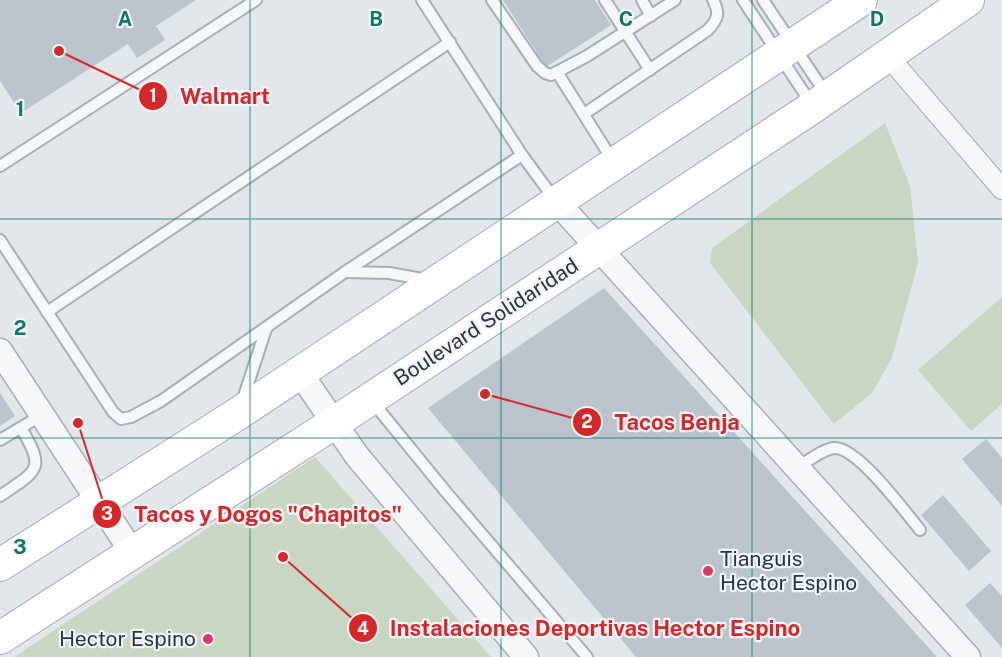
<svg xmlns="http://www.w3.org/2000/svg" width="1002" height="657" font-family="'Public Sans',sans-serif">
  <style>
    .green { fill: #c9d7c2 }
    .building { fill: #bbc3cc }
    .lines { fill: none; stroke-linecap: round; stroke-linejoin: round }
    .service-casing { stroke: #a6aeb7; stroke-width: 14 }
    .minor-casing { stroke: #a6aeb7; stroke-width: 22 }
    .tertiary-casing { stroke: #a6aeb7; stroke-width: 27 }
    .primary-casing { stroke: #a0acb9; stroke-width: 34 }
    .service { stroke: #f5f7f9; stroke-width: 10 }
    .minor { stroke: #f5f7f9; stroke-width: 20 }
    .tertiary { stroke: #f5f7f9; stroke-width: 24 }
    .primary { stroke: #fff; stroke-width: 32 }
    .grid { fill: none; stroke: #0f766e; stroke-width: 1.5; stroke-opacity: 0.55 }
    .poi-dot { fill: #dd3b61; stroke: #f2f5f9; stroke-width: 2 }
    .labels { text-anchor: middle; stroke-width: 4.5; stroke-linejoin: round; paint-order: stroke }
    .street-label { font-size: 21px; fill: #283546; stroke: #f2f5f9 }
    .poi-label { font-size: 21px; fill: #283546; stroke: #f2f5f9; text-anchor: start }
    .grid-label { font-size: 20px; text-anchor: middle; font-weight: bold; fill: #0f766e; stroke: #f2f5f9; stroke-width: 4.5; stroke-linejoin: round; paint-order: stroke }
    .leader { fill: none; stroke: #d62828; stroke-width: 2 }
    .callout-dot { fill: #d62828; stroke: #f2f5f9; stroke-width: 2 }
    .mark-label { font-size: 18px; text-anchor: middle; font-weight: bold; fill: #fff }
    .callout-label { font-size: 22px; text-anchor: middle; font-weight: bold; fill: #d62828; stroke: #f2f5f9; stroke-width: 4.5; stroke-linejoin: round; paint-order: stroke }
  </style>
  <rect width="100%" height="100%" fill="#e2e7ec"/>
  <g class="green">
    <path d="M885 123 910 186 918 263 892 358 872 393 834 424 710 263 712 248Z"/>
    <path d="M1002 297V404L971 431 918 370Z"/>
    <path d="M315 457 491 657H14Z"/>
  </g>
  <g class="building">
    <path d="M0 0H196L156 26 165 40 137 58 128 44 21 113 0 81Z"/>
    <path d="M503 0H595L611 25 546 67Z"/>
    <path d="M604 288 937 657H636L428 408Z"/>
    <path d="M0 393 15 416 0 426Z"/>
    <path d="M986 439 1002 458V506L962 459Z"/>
    <path d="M943 495 991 551 969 571 921 515Z"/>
    <path d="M990 583 1002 596V648L965 605Z"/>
  </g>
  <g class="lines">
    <defs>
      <g id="service">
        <path d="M422 0 522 155 555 200"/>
        <path d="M492 0 537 66 545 73 551 75 587 56 675 0"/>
        <path d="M605 0 650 70"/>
        <path d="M642 0 651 16"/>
        <path d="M743 0 812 105"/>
        <path d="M763 0 826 94"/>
        <path d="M557 72 613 161"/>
        <path d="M584 114 708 30C718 19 720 13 713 0"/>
        <path d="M0 166 256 0"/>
        <path d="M0 240 113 412 121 419 131 417 161 401 345 272 522 155"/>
        <path d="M345 272 389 273 428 280"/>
        <path d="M47 312 450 42"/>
        <path d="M371 400 446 492 587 657"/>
        <path d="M242 402 266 329"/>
        <path d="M0 440 42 415"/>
        <path d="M797 468C808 461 821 450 834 448 857 446 906 513 920 530"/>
        <path d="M0 496C38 470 46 470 21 428"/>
      </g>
      <path id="minor" d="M887 55 1002 189"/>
      <g id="tertiary">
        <path d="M556 201 968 657"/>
        <path d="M0 351 132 552"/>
        <path d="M300 373 357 456 526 657"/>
      </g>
      <g id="primary">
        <path d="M0 565 239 413 861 0"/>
        <path d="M0 638 334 423 813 107 968 0"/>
      </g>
    </defs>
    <use href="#service" class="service-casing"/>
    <use href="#minor" class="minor-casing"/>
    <use href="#tertiary" class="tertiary-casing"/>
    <use href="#primary" class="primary-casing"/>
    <use href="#service" class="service"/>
    <use href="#minor" class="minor"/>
    <use href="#tertiary" class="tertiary"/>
    <use href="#primary" class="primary"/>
  </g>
  <path class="grid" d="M250 0V657M501 0V657M752 0V657M0 219H1002M0 438H1002"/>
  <g class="poi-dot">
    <circle cx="708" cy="571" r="6"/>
    <circle cx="208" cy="639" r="6"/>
  </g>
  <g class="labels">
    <g class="street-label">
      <text transform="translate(486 322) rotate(-33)" y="7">Boulevard Solidaridad</text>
    </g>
    <g class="poi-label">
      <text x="720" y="566">Tianguis<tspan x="720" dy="24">Hector Espino</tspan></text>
      <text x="196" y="646" text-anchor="end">Hector Espino</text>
    </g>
  </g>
  <g class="grid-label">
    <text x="125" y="26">A</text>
    <text x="376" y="26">B</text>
    <text x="626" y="26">C</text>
    <text x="877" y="26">D</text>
    <text x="20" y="116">1</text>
    <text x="20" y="335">2</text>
    <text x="20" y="554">3</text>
  </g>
  <path class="leader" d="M59 51L153 96M485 394L587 422M78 423L107 514M283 557L363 628"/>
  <g class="callout-dot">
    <circle cx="59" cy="51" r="6"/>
    <circle cx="485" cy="394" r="6"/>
    <circle cx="78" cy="423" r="6"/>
    <circle cx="283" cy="557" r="6"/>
    <circle cx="153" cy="96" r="15"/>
    <circle cx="587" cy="422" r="15"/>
    <circle cx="107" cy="514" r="15"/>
    <circle cx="363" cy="628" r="15"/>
  </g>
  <g class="mark-label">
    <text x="153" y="102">1</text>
    <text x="587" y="428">2</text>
    <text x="107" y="520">3</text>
    <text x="363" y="635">4</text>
  </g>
  <g class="callout-label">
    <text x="225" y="104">Walmart</text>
    <text x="677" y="430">Tacos Benja</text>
    <text x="268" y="522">Tacos y Dogos "Chapitos"</text>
    <text x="595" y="636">Instalaciones Deportivas Hector Espino</text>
  </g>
</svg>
